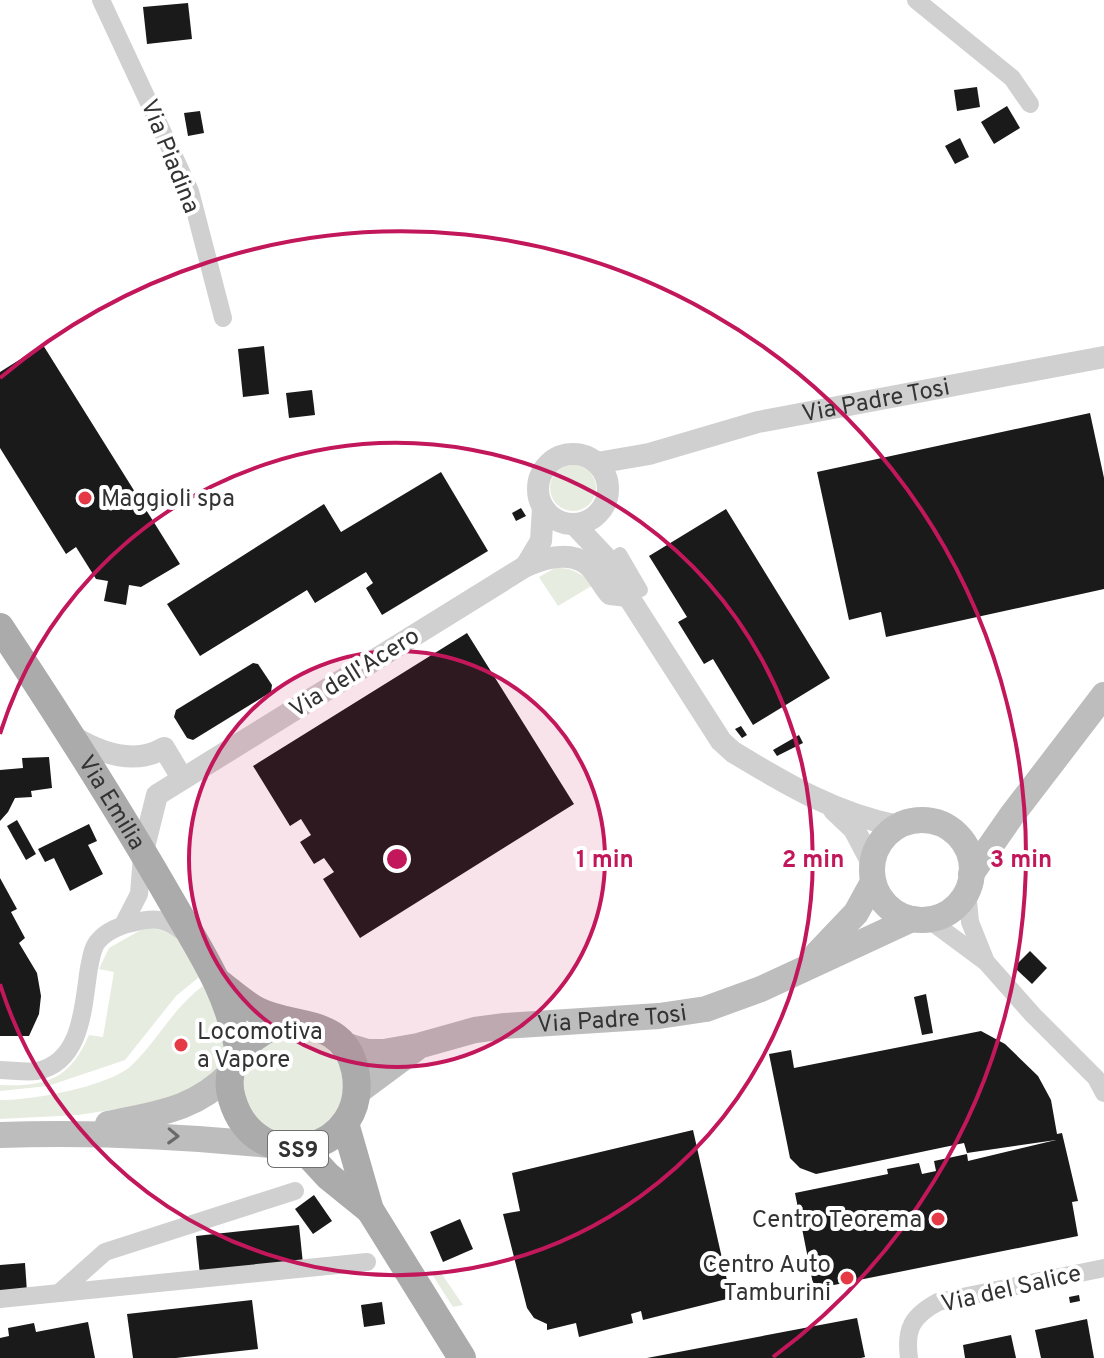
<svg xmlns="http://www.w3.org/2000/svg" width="1104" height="1358" font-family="Overpass,sans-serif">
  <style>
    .green { fill: #e6ecdf }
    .building { fill: #1a1a1a }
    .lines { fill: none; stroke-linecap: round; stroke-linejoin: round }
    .pedestrian { stroke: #d0d0d0; stroke-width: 14 }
    .minor { stroke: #d0d0d0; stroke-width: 18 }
    .tertiary { stroke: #d0d0d0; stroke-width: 22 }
    .secondary { stroke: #bdbdbd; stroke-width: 26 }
    .primary { stroke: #ababab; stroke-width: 28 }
    .oneway { stroke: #6a6a6a }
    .ring { fill: none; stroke: #c2185b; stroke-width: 4 }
    .poi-dot { fill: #e63946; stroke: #fff; stroke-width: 3 }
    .labels { text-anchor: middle; stroke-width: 8; stroke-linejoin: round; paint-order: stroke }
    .shield { fill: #fff; stroke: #707070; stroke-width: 2 }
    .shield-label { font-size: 22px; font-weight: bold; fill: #333 }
    .street-label { font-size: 24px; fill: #333; stroke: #fff }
    .poi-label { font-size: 24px; fill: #333; stroke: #fff; text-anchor: start }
    .centre { fill: #c2185b; stroke: #fff; stroke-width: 4 }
    .ring-label { font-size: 24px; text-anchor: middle; font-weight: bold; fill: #c2185b; stroke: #fff; stroke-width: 8; stroke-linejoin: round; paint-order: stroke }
  </style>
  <rect width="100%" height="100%" fill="#fff"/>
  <g class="green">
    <circle cx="573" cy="488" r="23"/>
    <path d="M555 568C571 567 582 573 593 585L558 606 539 577Z"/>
    <path d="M146 927C183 933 183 946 199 977L176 996 125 1060 48 1086 0 1091V1085C47 1087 70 1079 89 1035L103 1037 114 972 99 969 109 948Z"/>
    <path d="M203 986 226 1027 228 1043 215 1075 190 1098 78 1115 0 1119V1100C30 1101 111 1086 132 1065 158 1040 173 1008 203 986Z"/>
    <path d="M285 1035C296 1036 307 1036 316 1041 347 1057 352 1099 328 1122 324 1125 319 1132 314 1135 306 1138 291 1138 282 1139L245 1110 241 1078 256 1049Z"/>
    <path d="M430 1271 441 1273 463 1305 453 1307Z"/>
  </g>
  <g class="building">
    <path d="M188 3 192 39 147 44 143 7Z"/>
    <path d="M977 87 980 107 957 111 954 90Z"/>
    <path d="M1007 106 1020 128 994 144 981 122Z"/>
    <path d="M200 111 204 133 188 136 184 113Z"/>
    <path d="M960 138 969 157 955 164 945 146Z"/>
    <path d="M43 345 180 564 141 587 129 585 126 605 104 601 108 581 96 579 76 547 66 554 0 448V372Z"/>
    <path d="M264 346 269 394 243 397 238 349Z"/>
    <path d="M312 390 315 415 289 418 286 393Z"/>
    <path d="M1090 413 1104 478V589L886 637 881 612 849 620 817 472Z"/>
    <path d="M441 472 488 551 382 615 366 588 373 583 366 572 315 603 307 590 200 656 167 604 324 504 341 532Z"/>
    <path d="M521 508 526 516 516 521 512 513Z"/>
    <path d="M726 509 830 678 753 725 713 659 704 664 678 622 687 617 649 556Z"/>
    <path d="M467 633 574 804 360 938 323 879 334 872 324 858 314 864 300 842 311 835 301 819 290 826 253 766Z"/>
    <path d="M253 663 258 664 272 685 271 692 193 740 187 738 174 717 176 710Z"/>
    <path d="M741 726 747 735 742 738 735 729Z"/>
    <path d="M799 735 803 743 777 756 773 750Z"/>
    <path d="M49 757 52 788 31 791 32 797 15 798 8 812 0 821V770L23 768 22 758Z"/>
    <path d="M17 820 36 854 26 860 7 826Z"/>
    <path d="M89 824 97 841 88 845 103 874 70 891 54 858 45 862 38 849Z"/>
    <path d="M0 878 17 909 11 912 25 938 19 943 37 973 41 996 39 1014 29 1036H0Z"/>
    <path d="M1030 951 1047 968 1032 984 1014 967Z"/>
    <path d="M926 994 933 1033 922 1035 914 997Z"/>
    <path d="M981 1031 1005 1044 1038 1076 1051 1100 1057 1134 1062 1133 1078 1201 1072 1202 1078 1236 814 1289 795 1193 888 1174 887 1169 919 1163 922 1174 936 1171 934 1161 967 1154 968 1161 1056 1140 967 1153 964 1143 816 1174 800 1168 790 1158 769 1054 791 1050 794 1068Z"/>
    <path d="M693 1130 731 1298 643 1320 641 1311 631 1314 633 1323 579 1337 576 1323 547 1330V1324L534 1318 527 1308 503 1214 520 1211 512 1173Z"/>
    <path d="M314 1195 332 1221 313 1234 295 1209Z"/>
    <path d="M460 1219 473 1249 443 1262 430 1232Z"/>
    <path d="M299 1225 303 1264 200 1275 196 1236Z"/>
    <path d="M25 1263 27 1292 0 1294V1265Z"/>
    <path d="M1079 1295 1080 1301 1070 1303 1069 1297Z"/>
    <path d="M252 1300 258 1349 176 1358H133L127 1314Z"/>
    <path d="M382 1302 385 1324 364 1327 361 1305Z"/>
    <path d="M857 1318 865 1357 861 1358H647Z"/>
    <path d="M1087 1319 1094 1358H1041L1035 1330Z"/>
    <path d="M88 1322 95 1358H0V1338L9 1336 8 1328 34 1323 36 1332Z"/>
    <path d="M1011 1335 1016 1358H965L963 1345Z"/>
  </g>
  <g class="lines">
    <path class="pedestrian" d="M620 554 641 590"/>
    <g class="minor">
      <path d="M101 0 190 191 223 318"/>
      <path d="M916 0 1012 78 1030 104"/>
      <path d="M967 890 970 922 986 962"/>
      <path d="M928 919 986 962 1033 1015 1096 1078 1104 1093"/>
      <path d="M123 925 139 894 142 856"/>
      <path d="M0 1070C11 1070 26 1073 37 1071 83 1062 83 1004 89 968 91 959 92 947 99 940 107 931 121 925 132 923 154 917 165 918 183 932"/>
      <path d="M59 1293 105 1252 295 1191"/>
      <path d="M0 1299 367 1262"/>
      <path d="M909 1358C905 1329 912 1316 938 1302L1104 1268"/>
    </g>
    <g class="tertiary">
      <circle cx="573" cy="489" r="35"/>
      <path id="s1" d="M597 463 649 454 758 422 1104 357"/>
      <path d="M574 524 608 560 628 596 721 741 733 752C786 784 836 814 898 826"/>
      <path d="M526 566 541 541 543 508"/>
      <path d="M72 736C100 753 134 766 164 748L182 778"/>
      <path d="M834 810 854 829 872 863"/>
      <path d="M143 851 157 795 526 566C544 558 569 551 587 564 596 571 602 585 610 594L628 596"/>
    </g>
    <g class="secondary">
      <circle cx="922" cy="870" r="50"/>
      <path d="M971 874 1012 815 1104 695"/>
      <path d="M817 954 856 913 873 882"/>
      <path id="s2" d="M344 1045 367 1052H384L418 1046 475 1030 505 1026 659 1016 706 1009 761 989 912 919"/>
      <path d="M357 1092 415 1049"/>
      <path d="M108 1124C158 1113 193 1111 231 1073"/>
      <path d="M0 1135C91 1132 180 1136 270 1145"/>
    </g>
    <g class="primary">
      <path id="s3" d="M0 627C59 716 116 805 169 897 199 950 229 991 239 1052"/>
      <path d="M218 982C231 992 244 1004 258 1011 294 1029 344 1017 355 1070 372 1153 256 1181 232 1099 220 1059 254 1030 289 1021"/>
      <path d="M345 1123 370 1210 462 1358"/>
      <path d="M303 1149 328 1176 370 1210"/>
    </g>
  </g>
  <defs><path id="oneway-chevron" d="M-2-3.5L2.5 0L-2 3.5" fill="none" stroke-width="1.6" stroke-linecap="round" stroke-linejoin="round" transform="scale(2)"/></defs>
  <use class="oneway" href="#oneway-chevron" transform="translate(173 1136) rotate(2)"/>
  <circle cx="397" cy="859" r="208" fill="#c2185b" fill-opacity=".12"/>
  <g class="ring">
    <circle cx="397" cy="859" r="208"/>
    <path d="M0 734A416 416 0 1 1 0 984"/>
    <path d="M0 378A624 624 0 1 1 773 1357"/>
  </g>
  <g class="poi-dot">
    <circle cx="85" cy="498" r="8"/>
    <circle cx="181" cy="1045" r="8"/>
    <circle cx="938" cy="1219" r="8"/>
    <circle cx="847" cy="1278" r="8"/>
  </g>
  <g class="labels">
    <rect class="shield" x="268" y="1131" width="60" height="36" rx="6"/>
    <g class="shield-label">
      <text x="298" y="1157">SS9</text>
    </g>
    <g class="street-label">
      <text transform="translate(171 156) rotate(68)" y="8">Via Piadina</text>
      <text dy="8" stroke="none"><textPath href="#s1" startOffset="286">Via Padre Tosi</textPath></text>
      <text transform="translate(354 672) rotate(-32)" y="8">Via dell'Acero</text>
      <text dy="8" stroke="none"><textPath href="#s3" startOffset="208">Via Emilia</textPath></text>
      <text dy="8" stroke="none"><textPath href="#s2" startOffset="272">Via Padre Tosi</textPath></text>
      <text transform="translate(1011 1288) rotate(-13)" y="8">Via del Salice</text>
    </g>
    <g class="poi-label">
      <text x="101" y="506">Maggioli spa</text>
      <text x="197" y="1039">Locomotiva<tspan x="197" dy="28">a Vapore</tspan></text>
      <text x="922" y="1227" text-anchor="end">Centro Teorema</text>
      <text x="831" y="1272" text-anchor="end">Centro Auto<tspan x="831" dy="28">Tamburini</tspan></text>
    </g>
  </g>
  <circle cx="397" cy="859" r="12" class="centre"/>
  <g class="ring-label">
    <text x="605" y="867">1 min</text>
    <text x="813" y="867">2 min</text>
    <text x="1021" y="867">3 min</text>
  </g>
</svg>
